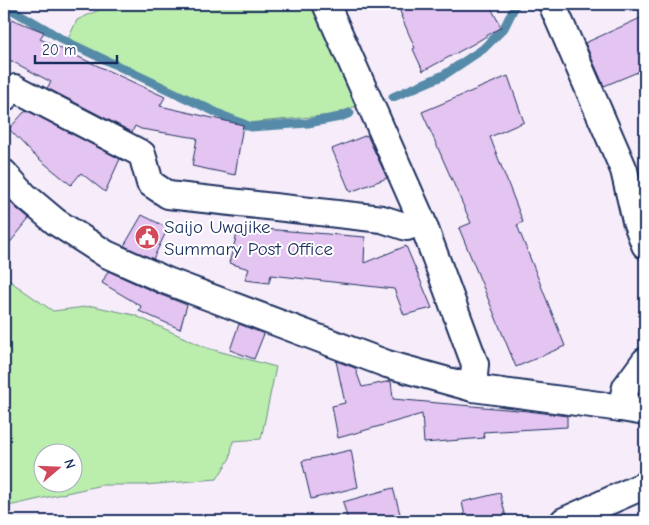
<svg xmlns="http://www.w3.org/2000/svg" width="649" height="525" font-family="'Comic Neue',sans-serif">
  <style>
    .green { fill: #bbedad; stroke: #6b8e86; fill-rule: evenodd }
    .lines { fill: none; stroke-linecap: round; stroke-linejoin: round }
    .stream { stroke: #558ba8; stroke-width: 9 }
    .building { fill: #e4c4f0; stroke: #1b2f5e }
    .minor-casing { stroke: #1b2f5e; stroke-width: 30 }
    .minor { stroke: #fff; stroke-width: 26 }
    .labels { text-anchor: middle; stroke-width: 4; stroke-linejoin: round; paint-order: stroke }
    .poi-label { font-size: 19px; fill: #1b2f5e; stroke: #fff; text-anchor: start }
  </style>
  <rect width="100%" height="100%" fill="#f7edfa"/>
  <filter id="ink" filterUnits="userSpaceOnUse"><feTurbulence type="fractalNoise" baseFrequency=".02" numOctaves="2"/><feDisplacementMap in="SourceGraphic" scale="10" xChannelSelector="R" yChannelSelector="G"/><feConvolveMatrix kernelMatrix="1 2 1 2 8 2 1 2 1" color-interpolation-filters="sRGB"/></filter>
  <g filter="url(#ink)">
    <g class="green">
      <path d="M112 4H314L359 105 333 115 247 123 68 39 77 20Z"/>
      <path d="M4 277 53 311 93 306 134 315 207 348 276 367 261 439 233 441 230 458 217 479 145 485H102L4 507ZM42 452H72V482H42Z"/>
    </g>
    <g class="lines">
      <g class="stream">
        <path d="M4 5 47 30 63 40 226 117 251 127 308 123 340 117 350 113"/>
        <path d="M393 97 444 75 483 49 504 28 516 4"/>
      </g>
    </g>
    <g class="building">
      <path d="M397 4H489L501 27 475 43 423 71 413 49 415 48 401 16H402Z"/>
      <path d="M4 16 44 32 40 39 165 97 160 106 243 125 235 175 192 166 197 138 141 129 135 126 132 132 47 88 51 82 4 57Z"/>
      <path d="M645 16V69L604 86 585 43Z"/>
      <path d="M508 76 524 122 490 137 523 222 517 225 565 346 516 367 459 228 471 223 422 112Z"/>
      <path d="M26 110 120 159 105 192 81 173 71 185 33 154 9 129Z"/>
      <path d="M367 135 387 178 350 192 332 149Z"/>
      <path d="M4 195 15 207 29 219 4 250Z"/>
      <path d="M142 215 168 228 153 259 124 246Z"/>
      <path d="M239 227 365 237 364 263 406 246 432 308 404 315 394 289 271 275 269 283 245 280 249 269 229 263Z"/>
      <path d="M108 271 161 295 187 305 180 329 139 311 141 306 102 283Z"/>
      <path d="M239 324 264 334 254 359 230 350Z"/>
      <path d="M336 361 355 368 362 387 391 381 393 399 528 411 567 416V427L483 432 484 438 424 443 422 414 338 438 332 406 345 403Z"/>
      <path d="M351 450 358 487 311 499 302 461Z"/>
      <path d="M393 488 402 521H348L343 502Z"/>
      <path d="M500 493 507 521H466L462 502Z"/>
    </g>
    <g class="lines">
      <defs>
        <g id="minor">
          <path d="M326 4 422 221 475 364 473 388"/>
          <path d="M552 4 624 170 636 221 645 245"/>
          <path d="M4 98 15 88 142 154 150 183 168 195 382 219 407 227 422 221"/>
          <path d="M4 173 25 196 56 222 106 254 167 281 387 364 473 388 621 408 645 412"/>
          <path d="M621 408 626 387 645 361"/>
          <path d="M564 521 645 485"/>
        </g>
      </defs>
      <use href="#minor" class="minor-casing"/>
      <use href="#minor" class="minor"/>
    </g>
  </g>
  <defs>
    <symbol id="civic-disc" viewBox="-11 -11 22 22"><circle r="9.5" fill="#d1495b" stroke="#fff"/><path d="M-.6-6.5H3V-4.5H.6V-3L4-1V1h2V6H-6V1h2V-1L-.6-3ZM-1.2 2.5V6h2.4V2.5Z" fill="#fff"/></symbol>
  </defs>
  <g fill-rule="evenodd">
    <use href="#civic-disc" x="133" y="223" width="28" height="28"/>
  </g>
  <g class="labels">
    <g class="poi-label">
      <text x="164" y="233">Saijo Uwajike<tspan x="164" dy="22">Summary Post Office</tspan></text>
    </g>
  </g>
  <rect width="649" height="525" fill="none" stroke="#fff" stroke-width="20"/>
  <rect x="10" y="10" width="629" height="505" fill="none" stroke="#1b2f5e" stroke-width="2" filter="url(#ink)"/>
  <g transform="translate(58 468) rotate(71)"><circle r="24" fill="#ffffff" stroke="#a4acbf"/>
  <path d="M0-4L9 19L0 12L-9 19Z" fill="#d1495b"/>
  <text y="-8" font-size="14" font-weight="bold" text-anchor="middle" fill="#1b2f5e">N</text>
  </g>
  <path d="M35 55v8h82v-8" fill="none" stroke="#1b2f5e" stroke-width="2.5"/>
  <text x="42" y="55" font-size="15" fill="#1b2f5e" stroke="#ffffff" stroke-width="4" paint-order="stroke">20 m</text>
</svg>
